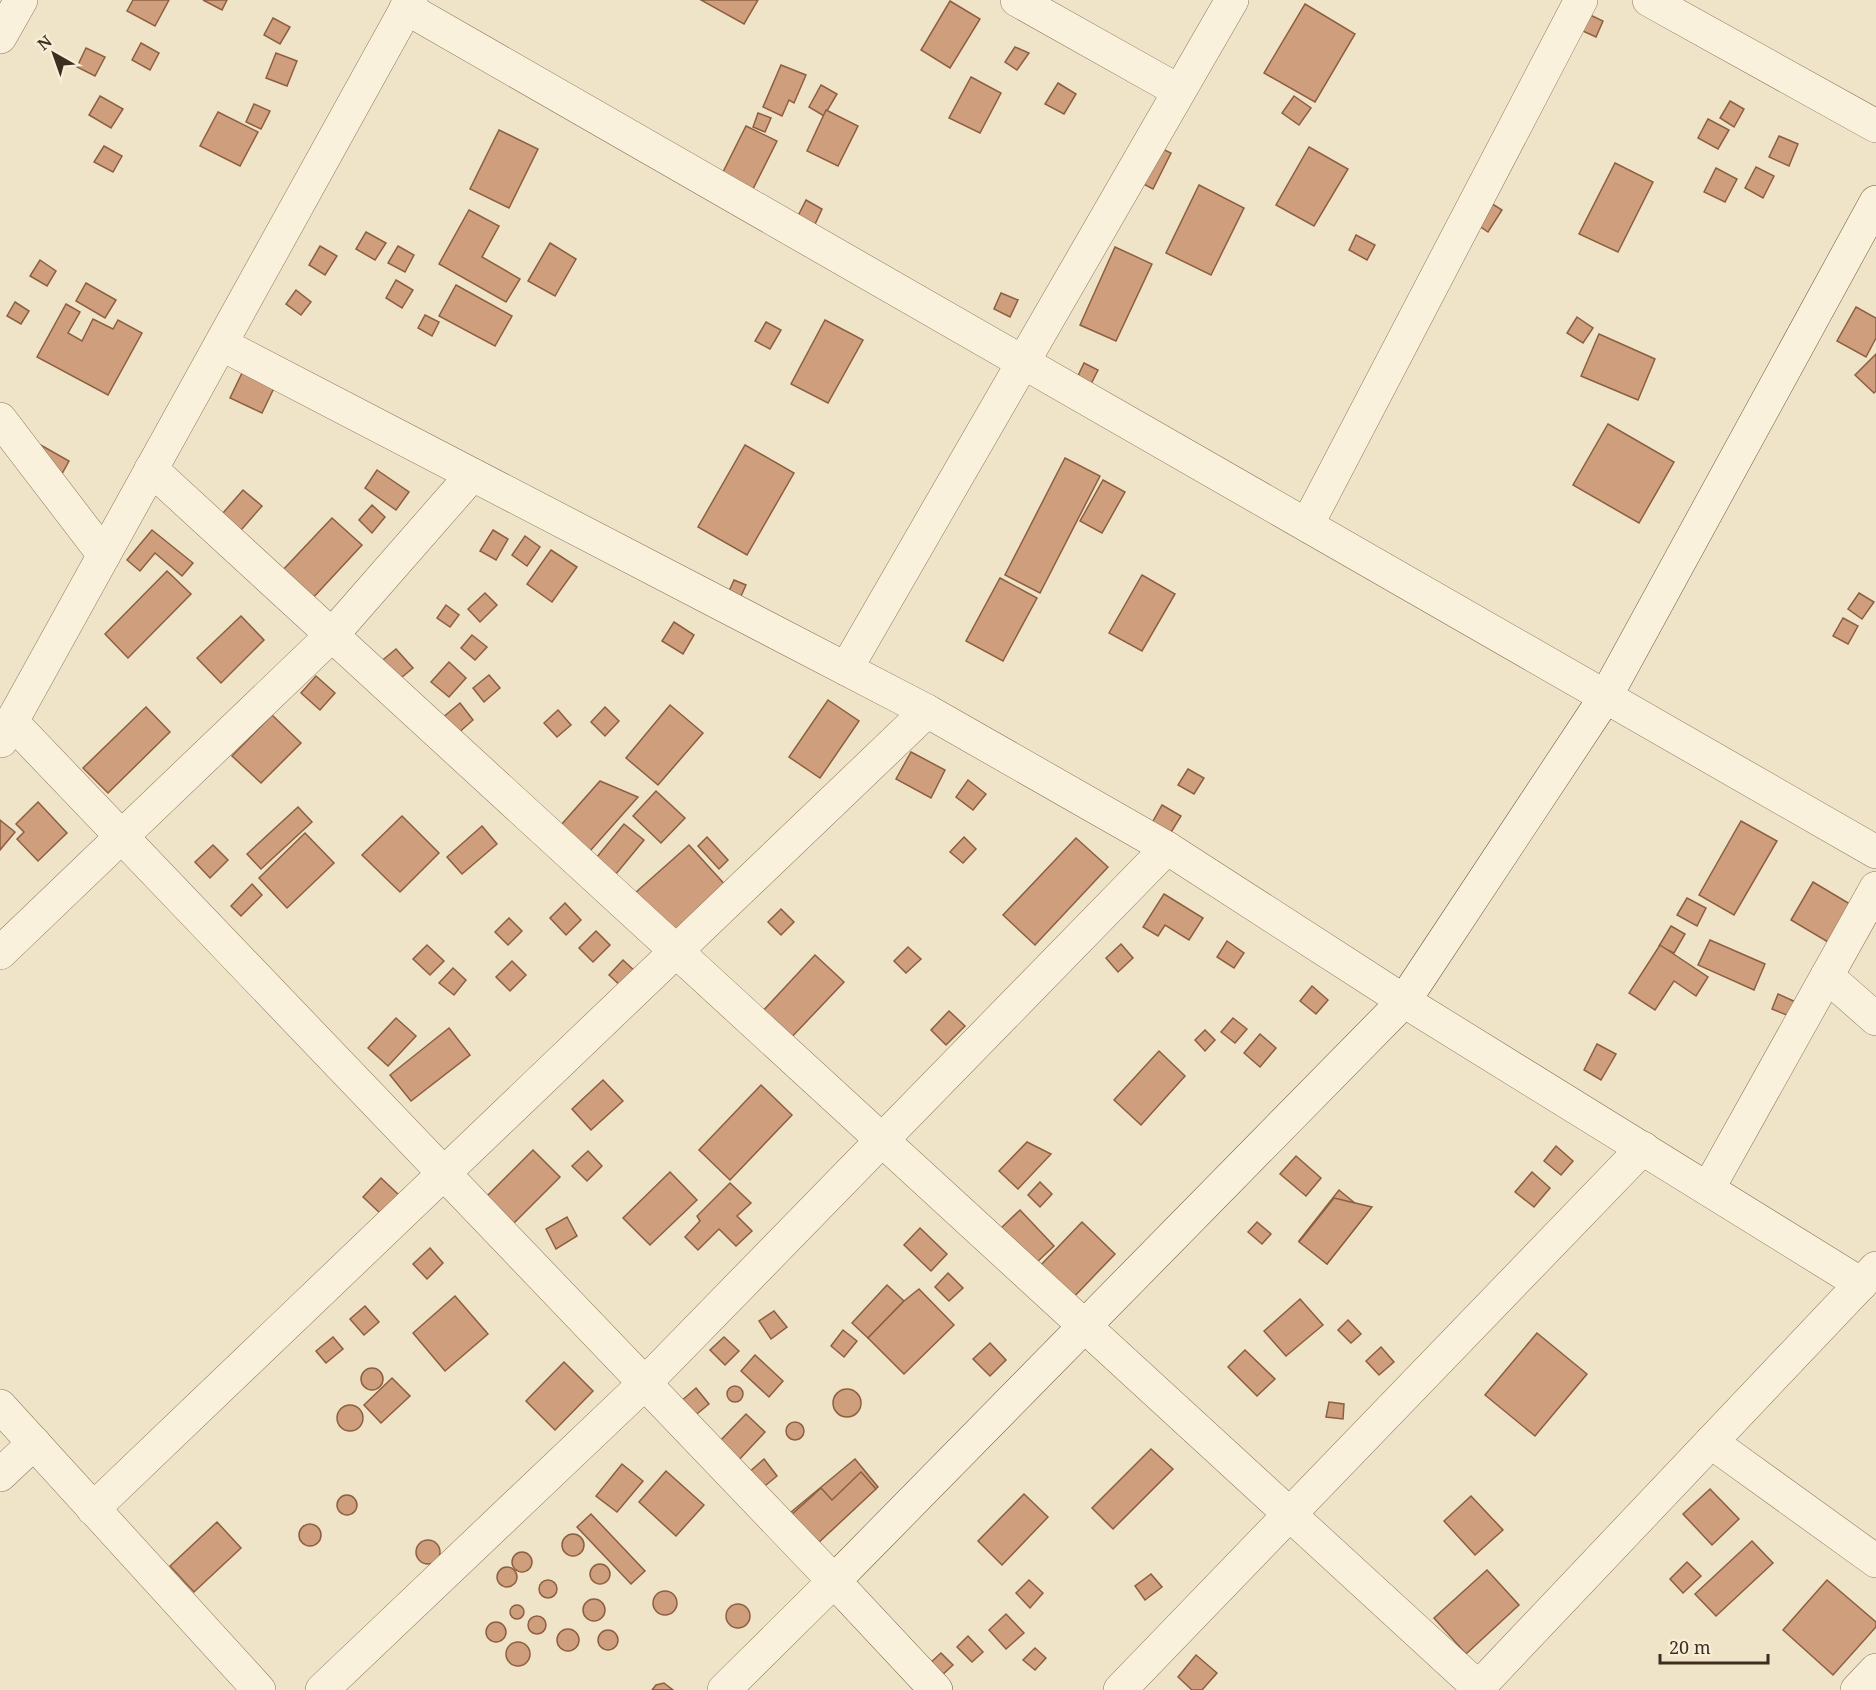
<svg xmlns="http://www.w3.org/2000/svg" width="1876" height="1690" font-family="'Noto Serif',serif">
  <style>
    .building { fill: #cf9f7d; stroke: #8d5f41; stroke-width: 1.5 }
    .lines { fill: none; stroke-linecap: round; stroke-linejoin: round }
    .street-casing { stroke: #8d765c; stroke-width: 34 }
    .secondary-casing { stroke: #6f573f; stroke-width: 34 }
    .street { stroke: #faf1dc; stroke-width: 33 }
    .secondary { stroke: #faf1dc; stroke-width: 33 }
  </style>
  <rect width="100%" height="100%" fill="#f0e4c8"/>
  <g class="building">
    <path d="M133 0H169L155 26 127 11Z"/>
    <path d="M203 0H227L222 10Z"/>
    <path d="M701 0H758L744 24Z"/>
    <path d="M950 1 980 19 950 68 921 50Z"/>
    <path d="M1305 4 1355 34 1315 102 1264 73Z"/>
    <path d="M1584 12 1603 21 1596 37 1576 28Z"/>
    <path d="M273 18 290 27 280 44 264 35Z"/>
    <path d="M141 43 159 53 150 70 132 60Z"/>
    <path d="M1015 47 1029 53 1017 70 1005 62Z"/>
    <path d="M86 48 105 57 95 76 77 67Z"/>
    <path d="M276 53 297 61 287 86 266 78Z"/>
    <path d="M781 65 806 75 794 103 789 100 782 116 763 107Z"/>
    <path d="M971 77 1001 93 980 133 949 118Z"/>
    <path d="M1058 83 1076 94 1064 114 1045 104Z"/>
    <path d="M821 85 837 94 824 116 809 107Z"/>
    <path d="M100 96 123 109 111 128 89 115Z"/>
    <path d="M1294 96 1311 108 1299 125 1282 113Z"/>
    <path d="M1730 101 1744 109 1734 127 1720 118Z"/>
    <path d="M254 104 270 111 261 129 246 122Z"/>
    <path d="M826 110 858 126 838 166 807 151Z"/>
    <path d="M218 112 258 132 240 166 200 146Z"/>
    <path d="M758 113 771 118 765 132 753 127Z"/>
    <path d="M1708 119 1729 130 1718 149 1698 138Z"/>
    <path d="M746 126 777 141 748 199 717 184Z"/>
    <path d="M499 130 538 149 509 208 470 189Z"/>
    <path d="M1779 136 1798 144 1789 166 1769 157Z"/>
    <path d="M1146 141 1171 153 1153 189 1128 176Z"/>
    <path d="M104 146 122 156 113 172 94 162Z"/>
    <path d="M1309 147 1348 169 1314 226 1276 205Z"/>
    <path d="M1615 163 1653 182 1618 252 1579 234Z"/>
    <path d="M1756 167 1774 176 1763 198 1745 188Z"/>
    <path d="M1716 168 1737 179 1725 202 1704 192Z"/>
    <path d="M1199 185 1244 208 1211 275 1166 253Z"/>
    <path d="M806 200 822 209 811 233 794 224Z"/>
    <path d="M1486 200 1502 210 1488 232 1472 221Z"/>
    <path d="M469 210 499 226 482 257 520 279 506 302 439 264Z"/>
    <path d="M366 232 386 243 375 260 356 249Z"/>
    <path d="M1356 235 1375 245 1367 260 1349 250Z"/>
    <path d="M550 243 576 259 555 296 528 281Z"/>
    <path d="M320 246 337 256 325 275 309 265Z"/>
    <path d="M398 246 414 255 405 272 388 263Z"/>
    <path d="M1115 247 1152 264 1116 341 1080 325Z"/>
    <path d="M40 260 56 271 47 286 30 276Z"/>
    <path d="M396 280 413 290 402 308 386 298Z"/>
    <path d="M86 283 116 300 105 318 76 301Z"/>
    <path d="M456 285 512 316 495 346 439 316Z"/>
    <path d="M296 290 311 302 301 315 286 304Z"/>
    <path d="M1001 293 1018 300 1010 317 994 309Z"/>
    <path d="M15 302 29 311 21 324 7 316Z"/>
    <path d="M66 304 80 312 68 333 82 341 93 319 113 329 118 320 142 333 108 395 37 357Z"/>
    <path d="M1856 307 1876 318V338L1866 357 1837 341Z"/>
    <path d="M425 315 439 322 432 336 418 328Z"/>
    <path d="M1577 317 1593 328 1583 343 1567 333Z"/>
    <path d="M825 320 863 340 828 403 791 384Z"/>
    <path d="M766 322 781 330 770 349 755 341Z"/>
    <path d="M1599 334 1655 359 1638 400 1581 376Z"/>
    <path d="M1876 354V391L1874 393 1855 375Z"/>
    <path d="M1084 363 1098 370 1089 388 1075 382Z"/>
    <path d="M242 373 274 388 262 413 230 398Z"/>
    <path d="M1608 424 1674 462 1639 523 1573 485Z"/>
    <path d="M30 439 69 461 58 481Z"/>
    <path d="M745 445 794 473 747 555 698 527Z"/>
    <path d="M1065 458 1100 476 1040 593 1005 575Z"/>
    <path d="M377 470 409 492 396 510 365 488Z"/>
    <path d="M1103 480 1125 492 1102 533 1080 521Z"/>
    <path d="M243 490 262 506 235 537 216 521Z"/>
    <path d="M372 505 385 517 372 533 359 520Z"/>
    <path d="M332 518 362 545 311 600 281 572Z"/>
    <path d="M152 530 193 563 182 576 155 553 140 571 127 560Z"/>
    <path d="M493 530 508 539 496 560 480 551Z"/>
    <path d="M525 536 540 547 527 566 512 555Z"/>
    <path d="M551 550 577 567 552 602 527 584Z"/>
    <path d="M167 571 191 594 128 658 105 634Z"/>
    <path d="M1142 575 1175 594 1142 651 1109 633Z"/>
    <path d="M1000 578 1037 598 1003 661 966 641Z"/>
    <path d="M734 580 746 585 737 605 725 600Z"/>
    <path d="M485 593 497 605 480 622 468 609Z"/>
    <path d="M1859 593 1874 602 1862 619 1848 609Z"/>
    <path d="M446 605 459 615 450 627 437 618Z"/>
    <path d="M241 616 264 640 221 683 197 658Z"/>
    <path d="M1843 618 1858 626 1848 644 1833 636Z"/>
    <path d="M674 622 694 635 683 654 662 641Z"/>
    <path d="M472 635 487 647 475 660 461 648Z"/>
    <path d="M396 649 413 668 396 682 379 663Z"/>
    <path d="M449 662 466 678 449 697 431 682Z"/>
    <path d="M489 675 500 688 484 702 473 688Z"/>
    <path d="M316 676 335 693 320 710 301 693Z"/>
    <path d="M828 700 859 721 820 778 789 757Z"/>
    <path d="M460 703 473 720 456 735 442 718Z"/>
    <path d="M670 705 703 733 658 785 626 758Z"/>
    <path d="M146 707 170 732 108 793 83 768Z"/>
    <path d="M605 707 619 721 605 736 591 722Z"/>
    <path d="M558 710 571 725 557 737 544 723Z"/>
    <path d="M272 715 301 743 261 783 232 756Z"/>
    <path d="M911 752 945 770 931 798 896 779Z"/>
    <path d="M1188 769 1204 778 1194 794 1178 785Z"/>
    <path d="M968 780 986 794 973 810 956 797Z"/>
    <path d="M600 781 638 797 590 851 561 825Z"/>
    <path d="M656 791 685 818 661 843 633 816Z"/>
    <path d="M38 802 67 833 38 861 17 839 24 832 16 824Z"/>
    <path d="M1162 805 1181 816 1170 834 1152 823Z"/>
    <path d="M298 807 312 822 261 869 247 854Z"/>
    <path d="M402 816 439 853 400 892 362 855Z"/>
    <path d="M0 820 15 832 0 850Z"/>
    <path d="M1741 821 1777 841 1734 915 1699 895Z"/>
    <path d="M624 824 644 840 616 874 597 857Z"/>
    <path d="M482 826 497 844 462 874 447 857Z"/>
    <path d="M305 833 334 863 287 908 259 878Z"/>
    <path d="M707 837 728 860 719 869 698 846Z"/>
    <path d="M964 837 976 849 963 863 950 852Z"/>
    <path d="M1076 838 1108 867 1035 945 1003 915Z"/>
    <path d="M213 845 228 860 210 878 195 862Z"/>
    <path d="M689 845 728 888 674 936 635 893Z"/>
    <path d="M1813 882 1855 907 1833 945 1791 920Z"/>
    <path d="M252 884 262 895 241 916 231 906Z"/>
    <path d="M1164 894 1203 918 1189 940 1165 925 1158 936 1143 927Z"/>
    <path d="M1687 898 1706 908 1697 926 1677 915Z"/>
    <path d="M565 903 581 920 566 935 550 918Z"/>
    <path d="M781 909 794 922 781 935 768 922Z"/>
    <path d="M509 918 522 931 508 945 495 932Z"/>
    <path d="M1671 926 1685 934 1674 953 1659 946Z"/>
    <path d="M596 931 610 945 593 962 579 948Z"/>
    <path d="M1710 940 1765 964 1754 990 1698 965Z"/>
    <path d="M1227 941 1244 953 1234 968 1217 957Z"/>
    <path d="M1121 944 1133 958 1118 972 1106 958Z"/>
    <path d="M427 945 444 961 430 975 413 959Z"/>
    <path d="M1660 945 1708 977 1696 996 1674 981 1655 1010 1629 993Z"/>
    <path d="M908 947 921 959 906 973 894 961Z"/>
    <path d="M815 955 844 982 788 1041 760 1014Z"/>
    <path d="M623 960 637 973 623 988 609 975Z"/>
    <path d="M512 961 526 975 510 991 496 977Z"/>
    <path d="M453 968 466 980 454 995 439 983Z"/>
    <path d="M1312 986 1328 1000 1316 1014 1300 1001Z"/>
    <path d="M1778 994 1800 1004 1794 1018 1772 1009Z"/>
    <path d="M949 1011 965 1026 946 1045 931 1030Z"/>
    <path d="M396 1018 416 1036 388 1066 368 1048Z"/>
    <path d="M1233 1018 1247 1029 1235 1043 1221 1032Z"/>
    <path d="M449 1028 470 1055 411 1101 390 1075Z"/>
    <path d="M1205 1030 1215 1040 1205 1051 1195 1040Z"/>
    <path d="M1260 1034 1276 1048 1260 1067 1244 1053Z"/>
    <path d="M1597 1044 1616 1054 1601 1080 1584 1070Z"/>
    <path d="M1159 1051 1185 1076 1141 1125 1114 1100Z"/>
    <path d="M603 1080 623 1101 591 1130 572 1109Z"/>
    <path d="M761 1085 792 1115 730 1180 699 1150Z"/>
    <path d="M1027 1142 1051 1154 1018 1189 999 1171Z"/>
    <path d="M1556 1146 1573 1161 1561 1175 1544 1161Z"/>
    <path d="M533 1150 560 1177 513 1224 486 1197Z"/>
    <path d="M588 1151 602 1166 587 1181 572 1166Z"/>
    <path d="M1296 1156 1321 1178 1306 1196 1280 1174Z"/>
    <path d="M670 1172 697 1200 650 1245 623 1218Z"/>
    <path d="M1532 1172 1550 1188 1534 1207 1515 1192Z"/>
    <path d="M381 1178 399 1195 381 1214 363 1197Z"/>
    <path d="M1040 1182 1052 1194 1040 1207 1028 1195Z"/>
    <path d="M730 1183 751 1203 737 1216 752 1231 736 1246 719 1229 698 1250 685 1237 700 1221 697 1216Z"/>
    <path d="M1339 1190 1367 1213 1327 1264 1299 1241Z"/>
    <path d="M1334 1198 1372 1207 1327 1264 1299 1242Z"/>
    <path d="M1020 1210 1054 1246 1035 1264 1000 1229Z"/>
    <path d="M567 1217 577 1236 556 1249 546 1229Z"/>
    <path d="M1082 1222 1115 1254 1071 1300 1038 1268Z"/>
    <path d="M1257 1222 1271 1234 1262 1244 1248 1232Z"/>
    <path d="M920 1228 947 1254 931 1271 904 1245Z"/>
    <path d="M430 1248 443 1263 427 1279 413 1264Z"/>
    <path d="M948 1273 963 1288 949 1301 935 1287Z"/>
    <path d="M887 1285 904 1301 868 1338 852 1323Z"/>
    <path d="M919 1289 954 1325 904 1374 868 1338 904 1301Z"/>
    <path d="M455 1296 488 1334 445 1371 413 1333Z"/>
    <path d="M1300 1299 1323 1325 1286 1356 1264 1331Z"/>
    <path d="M365 1306 379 1322 364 1335 350 1319Z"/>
    <path d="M774 1311 787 1327 771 1339 759 1321Z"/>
    <path d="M1348 1320 1361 1334 1351 1343 1338 1330Z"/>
    <path d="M843 1330 857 1341 844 1357 831 1346Z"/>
    <path d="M1537 1333 1587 1374 1535 1436 1485 1395Z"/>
    <path d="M333 1337 343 1349 326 1363 316 1351Z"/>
    <path d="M724 1337 739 1351 725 1365 710 1350Z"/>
    <path d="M990 1343 1006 1360 990 1376 973 1359Z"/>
    <path d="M1381 1347 1394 1362 1379 1375 1366 1361Z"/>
    <path d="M1245 1350 1275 1379 1257 1396 1228 1367Z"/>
    <path d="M755 1355 783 1381 769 1397 741 1371Z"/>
    <path d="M564 1362 593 1391 555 1430 526 1401Z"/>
    <circle cx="372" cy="1379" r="11"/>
    <path d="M392 1378 410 1396 381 1423 364 1405Z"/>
    <circle cx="735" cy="1394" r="8"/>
    <path d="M696 1388 709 1404 692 1418 679 1403Z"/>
    <circle cx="847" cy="1403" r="14"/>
    <path d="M1329 1402 1344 1404 1343 1419 1326 1417Z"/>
    <circle cx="350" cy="1418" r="13"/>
    <path d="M746 1414 765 1432 737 1462 718 1443Z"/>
    <circle cx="795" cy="1431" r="9"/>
    <path d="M1151 1449 1173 1469 1113 1529 1092 1508Z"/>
    <path d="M764 1459 777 1476 760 1490 747 1474Z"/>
    <path d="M855 1459 878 1487 814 1541 791 1512Z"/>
    <path d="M622 1464 643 1481 617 1512 596 1496Z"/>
    <path d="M666 1471 704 1505 676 1536 639 1502Z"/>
    <path d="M861 1472 876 1489 816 1545 789 1517 821 1488 832 1500Z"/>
    <path d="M1710 1489 1739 1519 1712 1545 1683 1514Z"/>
    <path d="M1024 1494 1048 1517 1002 1565 978 1541Z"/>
    <circle cx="347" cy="1505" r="10"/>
    <path d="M1471 1496 1503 1530 1475 1555 1444 1521Z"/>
    <path d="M591 1514 645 1571 631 1584 577 1527Z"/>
    <path d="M217 1522 241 1548 194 1592 170 1566Z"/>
    <circle cx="310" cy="1535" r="11"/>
    <circle cx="573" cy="1545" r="11"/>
    <circle cx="428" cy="1552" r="12"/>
    <path d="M1752 1541 1773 1563 1716 1616 1695 1594Z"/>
    <circle cx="522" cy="1562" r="10"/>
    <path d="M1687 1562 1701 1576 1683 1593 1670 1579Z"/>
    <circle cx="600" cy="1574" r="10"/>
    <circle cx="507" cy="1577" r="10"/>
    <path d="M1487 1570 1519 1605 1466 1654 1434 1618Z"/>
    <path d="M1151 1574 1162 1587 1145 1600 1135 1586Z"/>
    <path d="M1029 1580 1043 1593 1030 1608 1016 1593Z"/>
    <path d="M1827 1580 1876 1622V1627L1833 1675 1783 1630Z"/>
    <circle cx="548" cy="1589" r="9"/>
    <circle cx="665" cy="1603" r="12"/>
    <circle cx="594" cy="1610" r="11"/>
    <circle cx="738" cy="1616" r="12"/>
    <circle cx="517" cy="1612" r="7"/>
    <path d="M1006 1614 1024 1633 1006 1649 989 1630Z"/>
    <circle cx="537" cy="1625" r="9"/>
    <circle cx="496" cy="1632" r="10"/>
    <circle cx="568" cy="1640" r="11"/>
    <circle cx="608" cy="1640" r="10"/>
    <path d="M968 1636 983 1652 972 1662 957 1647Z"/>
    <circle cx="518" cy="1654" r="12"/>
    <path d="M1035 1648 1046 1658 1035 1670 1023 1660Z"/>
    <path d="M941 1653 953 1665 940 1677 928 1665Z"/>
    <path d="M1196 1655 1217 1673 1202 1690H1192L1178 1677Z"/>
    <path d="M664 1683 673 1690H652L656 1685Z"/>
  </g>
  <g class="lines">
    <defs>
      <g id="street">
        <path d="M1017 0 1179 91"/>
        <path d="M1649 0 1876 126"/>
        <path d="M406 8 1876 852"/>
        <path d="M0 37 21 0"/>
        <path d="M221 344 927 711 1167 848 1404 1001 1861 1284"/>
        <path d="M0 419 104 555"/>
        <path d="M151 469 1481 1690"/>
        <path d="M1307 525 1581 0"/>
        <path d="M846 669 1232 0"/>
        <path d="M11 721 834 1581 724 1690"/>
        <path d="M1 741 411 0"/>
        <path d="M0 953 332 635 472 475"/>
        <path d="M1827 976 1876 1019"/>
        <path d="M1708 1189 1876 888"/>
        <path d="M0 1406 259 1690"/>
        <path d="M1711 1442 1876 1561"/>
        <path d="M0 1475 34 1443"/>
        <path d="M93 1509 927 711"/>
        <path d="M322 1690 645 1383 1167 848"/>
        <path d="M1120 1690 1643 1148"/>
        <path d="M1476 1690 1876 1268"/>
        <path d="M1857 1690 1876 1670"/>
      </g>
      <path id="secondary" d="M936 1690 834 1581 1404 1001 1606 696 1876 202"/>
    </defs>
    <use href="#street" class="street-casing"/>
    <use href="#secondary" class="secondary-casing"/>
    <use href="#street" class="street"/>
    <use href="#secondary" class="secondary"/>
  </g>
  <g transform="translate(54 54) rotate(320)" stroke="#f7eed8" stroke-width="4.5" paint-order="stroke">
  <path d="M0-4.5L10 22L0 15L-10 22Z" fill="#3d2e20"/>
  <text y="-9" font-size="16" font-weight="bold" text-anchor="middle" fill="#3d2e20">N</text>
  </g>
  <path d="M1660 1654v9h108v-9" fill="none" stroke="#3d2e20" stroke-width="3"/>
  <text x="1669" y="1654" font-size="18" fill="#3d2e20" stroke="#f7eed8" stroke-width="4.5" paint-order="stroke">20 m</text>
</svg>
